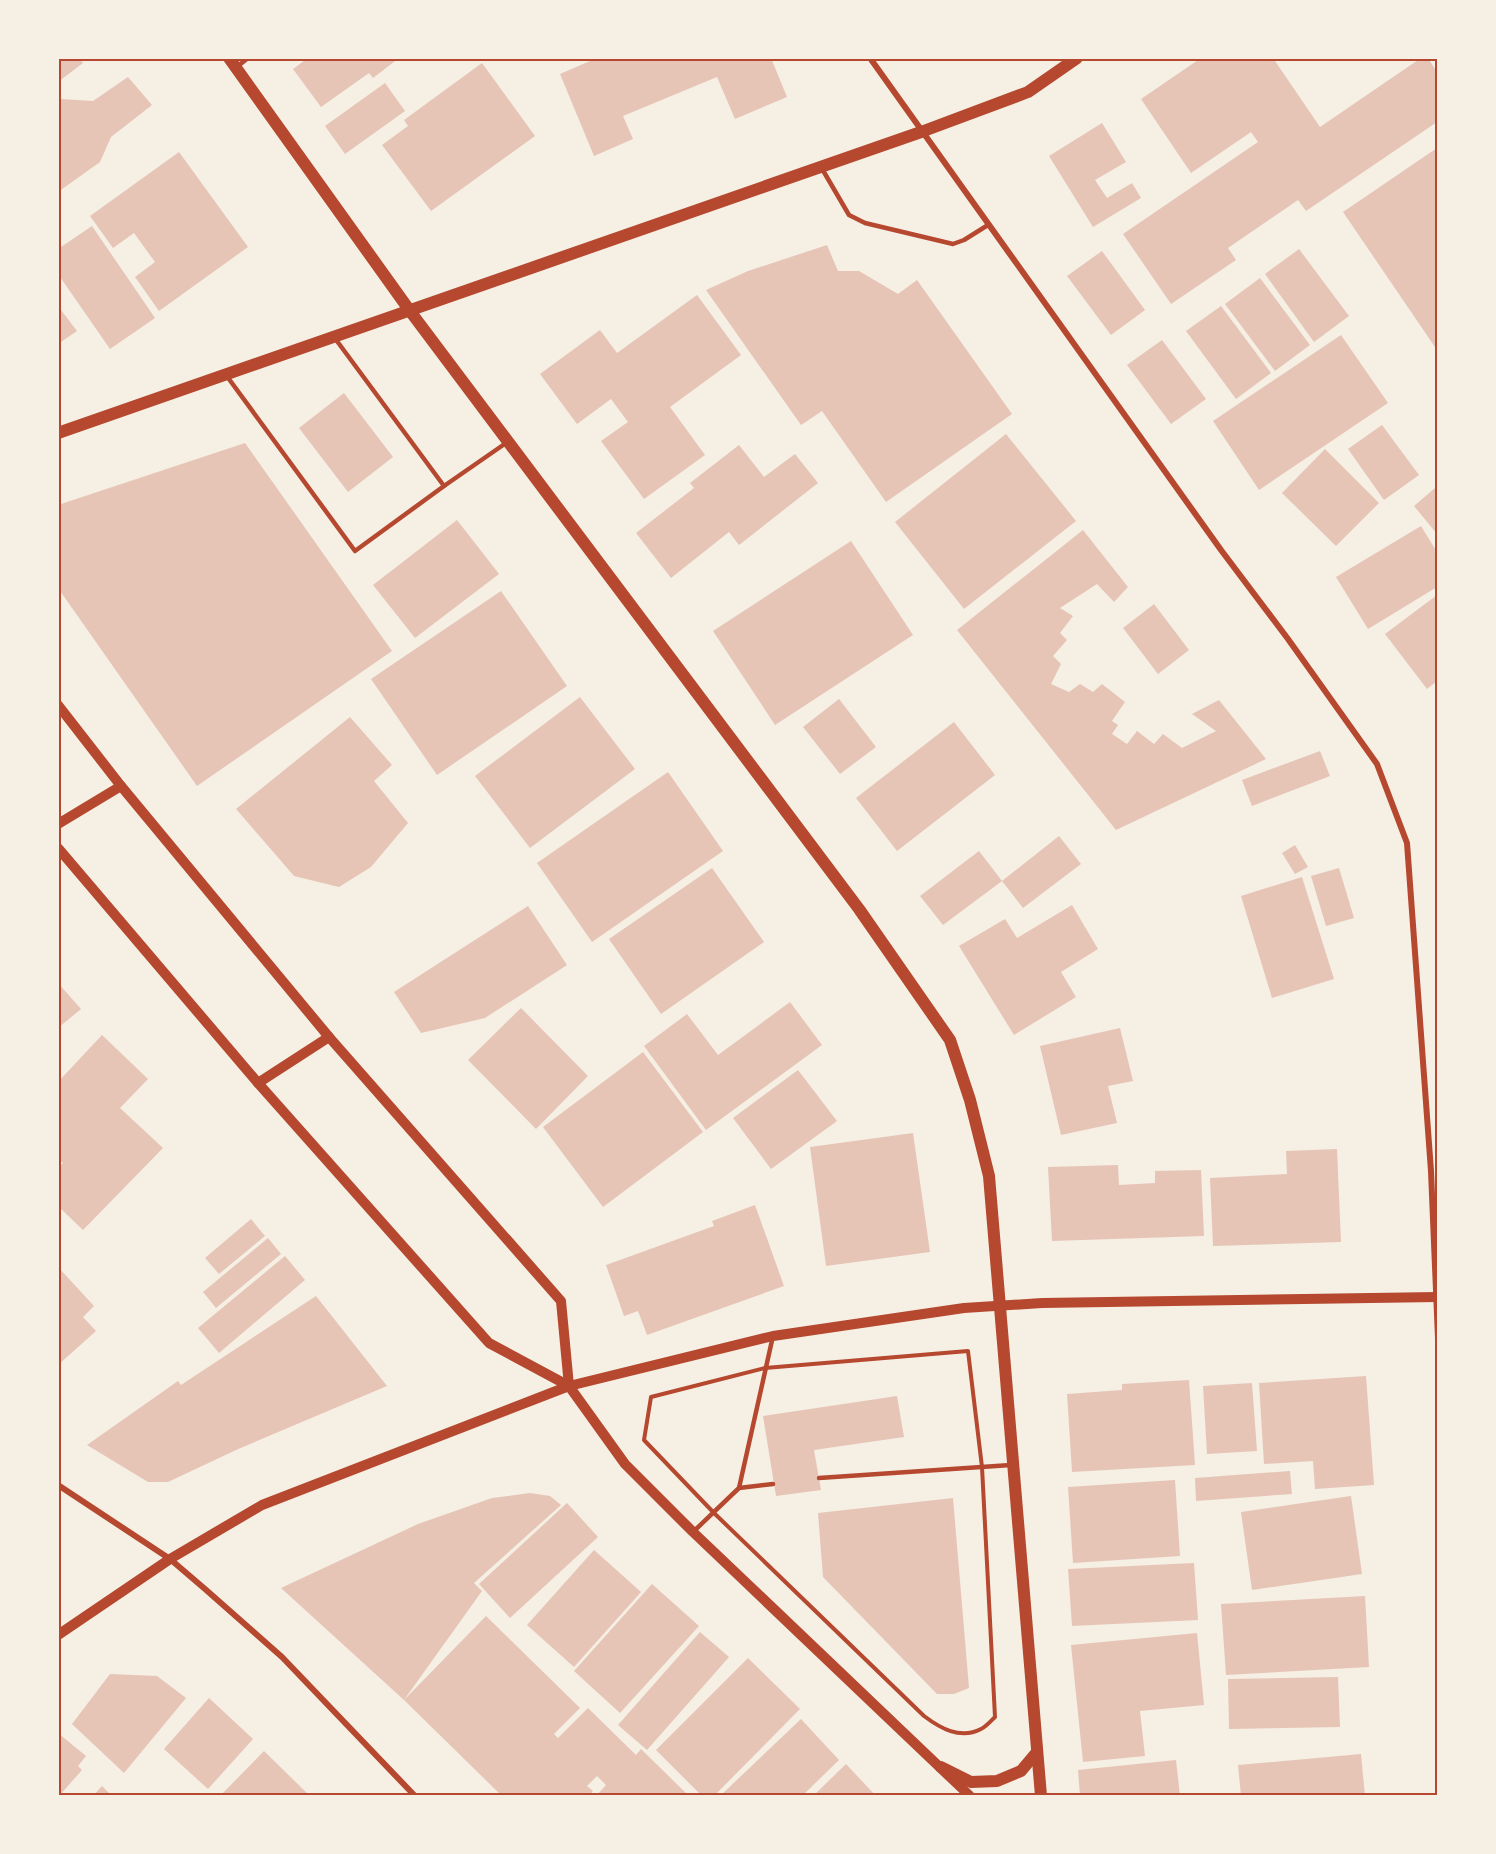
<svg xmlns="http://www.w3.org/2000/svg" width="1496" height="1854" font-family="'Roboto Condensed',sans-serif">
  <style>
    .building { fill: #e6c5b7 }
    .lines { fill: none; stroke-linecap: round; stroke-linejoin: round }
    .path { stroke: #b5482f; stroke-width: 4 }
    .service { stroke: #b5482f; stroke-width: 4.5 }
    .minor { stroke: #b5482f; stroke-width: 6 }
    .tertiary { stroke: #b5482f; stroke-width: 10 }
    .secondary { stroke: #b5482f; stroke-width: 12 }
    .neatline { fill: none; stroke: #b5482f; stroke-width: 2 }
  </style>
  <rect width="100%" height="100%" fill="#f6efe4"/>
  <g class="building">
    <path d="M58 58H79L83 63 58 82Z"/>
    <path d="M308 58H399L373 78 369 73 321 107 293 69Z"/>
    <path d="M597 58H771L787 97 735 119 717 77 623 116 633 139 594 156 560 74Z"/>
    <path d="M1201 58H1273L1320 127 1421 58H1428L1437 72V122L1306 211 1298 200 1228 248 1236 260 1171 304 1123 234 1258 142 1251 132 1191 173 1141 99Z"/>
    <path d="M482 63 535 136 431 211 382 145 408 126 404 120Z"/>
    <path d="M128 77 152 105 111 137 100 162 58 192V100L61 99 93 101Z"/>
    <path d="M385 83 405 111 345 154 325 126Z"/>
    <path d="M1102 123 1126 162 1095 180 1107 198 1132 183 1141 198 1093 227 1049 156Z"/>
    <path d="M1437 148V350L1343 212Z"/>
    <path d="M179 152 248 247 159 311 135 277 155 262 134 233 113 248 90 216Z"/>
    <path d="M92 226 155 318 110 349 58 274V249Z"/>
    <path d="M827 245 838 271H859L898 294 917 280 1012 414 886 502 822 411 801 425 706 290 748 271Z"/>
    <path d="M1299 249 1349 316 1314 342 1265 274Z"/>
    <path d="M1102 251 1145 310 1111 335 1067 276Z"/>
    <path d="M1260 278 1310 345 1275 371 1225 304Z"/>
    <path d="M697 295 741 355 670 407 705 455 644 499 601 441 628 422 611 399 577 424 540 374 600 330 617 353Z"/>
    <path d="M58 306 77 331 58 344Z"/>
    <path d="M1221 306 1271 373 1236 399 1186 331Z"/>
    <path d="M1341 335 1388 403 1259 490 1213 421Z"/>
    <path d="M1162 340 1206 399 1171 424 1127 365Z"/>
    <path d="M344 393 393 457 348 492 299 428Z"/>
    <path d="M1382 425 1419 475 1384 500 1348 449Z"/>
    <path d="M1006 434 1076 521 964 609 895 522Z"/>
    <path d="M245 443 392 651 197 786 58 588V505Z"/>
    <path d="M739 445 764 477 795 454 818 483 739 545 729 532 671 578 636 533 694 488 690 483Z"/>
    <path d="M1325 449 1379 503 1336 546 1282 493Z"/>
    <path d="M1435 488 1437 491V534L1414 506Z"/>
    <path d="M457 520 499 574 415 638 373 585Z"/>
    <path d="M1421 526 1437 552V587L1368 629 1336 577Z"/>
    <path d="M1083 530 1128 587 1114 602 1097 584 1060 608 1073 616 1060 633 1067 640 1053 656 1061 664 1051 684 1069 692 1080 684 1093 692 1102 684 1125 702 1112 721 1118 725 1112 734 1127 744 1137 731 1154 744 1163 734 1182 748 1216 731 1192 714 1219 700 1266 759 1116 830 957 630Z"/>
    <path d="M851 541 913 635 775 725 713 631Z"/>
    <path d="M501 591 567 686 437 775 371 679Z"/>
    <path d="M1437 595V681L1427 689 1385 634Z"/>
    <path d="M1154 604 1189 650 1158 674 1123 628Z"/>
    <path d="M580 697 635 769 530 848 475 776Z"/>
    <path d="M839 699 876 747 840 774 803 727Z"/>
    <path d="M350 717 392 765 374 781 408 823 371 867 339 887 294 876 236 809Z"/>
    <path d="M954 722 995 775 897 851 856 798Z"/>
    <path d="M1320 751 1330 776 1252 806 1242 780Z"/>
    <path d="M668 772 723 851 592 942 537 863Z"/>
    <path d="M1059 836 1081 864 1023 908 1002 881Z"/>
    <path d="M1295 845 1308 867 1295 874 1282 853Z"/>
    <path d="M979 851 1002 881 943 925 920 896Z"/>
    <path d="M712 868 764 942 661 1014 609 939Z"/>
    <path d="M1339 868 1354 918 1326 926 1311 876Z"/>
    <path d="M1302 877 1334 979 1272 998 1241 896Z"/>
    <path d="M1072 905 1098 949 1061 972 1076 997 1014 1035 959 946 1005 919 1017 938Z"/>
    <path d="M528 906 567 965 485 1018 421 1033 394 992Z"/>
    <path d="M58 983 81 1009 58 1028Z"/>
    <path d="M790 1002 822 1045 706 1130 644 1046 687 1014 718 1055Z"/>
    <path d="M521 1008 588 1076 536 1129 468 1060Z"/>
    <path d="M1120 1028 1133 1081 1108 1086 1117 1123 1061 1135 1040 1046Z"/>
    <path d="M102 1035 148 1079 120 1108 163 1148 83 1230 58 1206V1168L63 1163 58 1159V1082Z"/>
    <path d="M643 1052 703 1132 603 1207 543 1127Z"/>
    <path d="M798 1070 837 1121 771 1169 733 1118Z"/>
    <path d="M913 1133 930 1252 826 1266 810 1147Z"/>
    <path d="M1337 1149 1341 1242 1213 1246 1210 1178 1287 1174 1286 1151Z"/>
    <path d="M1118 1165 1119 1185 1155 1183V1171L1201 1170 1204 1236 1052 1241 1048 1167Z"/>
    <path d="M755 1205 784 1286 647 1335 638 1311 624 1316 606 1265 714 1226 712 1221Z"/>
    <path d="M251 1219 265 1236 219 1274 205 1258Z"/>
    <path d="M268 1238 281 1254 216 1308 203 1292Z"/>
    <path d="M285 1256 305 1280 219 1353 198 1328Z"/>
    <path d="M58 1267 94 1306 83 1317 96 1331 58 1365Z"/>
    <path d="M316 1296 387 1386 236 1450 168 1482H148L87 1445 178 1381 181 1385Z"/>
    <path d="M1366 1376 1374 1485 1315 1489 1313 1461 1264 1464 1259 1383Z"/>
    <path d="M1189 1380 1195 1465 1072 1472 1067 1394 1122 1390V1384Z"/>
    <path d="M1252 1383 1257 1451 1207 1454 1203 1386Z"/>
    <path d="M897 1396 904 1437 814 1450 821 1490 776 1496 763 1416Z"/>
    <path d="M1290 1471 1292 1494 1196 1501 1195 1478Z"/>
    <path d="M1175 1480 1180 1556 1073 1563 1068 1487Z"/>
    <path d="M530 1493 550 1496 561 1505 474 1583 482 1591 404 1700 486 1616 580 1708 554 1734 558 1738 588 1708 636 1755 641 1749 689 1796H596L606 1785 597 1776 587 1786 593 1791 589 1796H502L404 1700 281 1588 418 1524 492 1498Z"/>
    <path d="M1351 1496 1362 1574 1252 1590 1241 1512Z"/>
    <path d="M953 1498 969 1688 954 1694H937L823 1577 818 1513Z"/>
    <path d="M567 1503 598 1537 510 1618 479 1584Z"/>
    <path d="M594 1550 641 1592 574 1667 527 1625Z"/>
    <path d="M1194 1563 1198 1620 1072 1626 1068 1569Z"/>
    <path d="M652 1584 699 1626 620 1713 574 1671Z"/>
    <path d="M1365 1596 1369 1667 1226 1675 1221 1604Z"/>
    <path d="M700 1632 729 1657 647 1750 618 1725Z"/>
    <path d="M1197 1633 1204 1705 1140 1711 1145 1756 1083 1762 1071 1645Z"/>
    <path d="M748 1658 800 1709 714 1796H702L656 1750Z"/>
    <path d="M110 1674 157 1676 186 1698 124 1773 72 1724Z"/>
    <path d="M1338 1677 1340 1727 1229 1729 1228 1679Z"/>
    <path d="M209 1698 253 1739 208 1789 164 1749Z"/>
    <path d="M801 1719 839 1760 802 1796H720Z"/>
    <path d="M58 1733 86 1756 78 1766 82 1770 59 1796Z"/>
    <path d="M264 1751 310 1796H220Z"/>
    <path d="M1361 1754 1365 1796H1241L1238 1765Z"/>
    <path d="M1176 1760 1180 1796H1080L1078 1770Z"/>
    <path d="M846 1764 876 1796H813Z"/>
    <path d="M102 1786 112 1796H93Z"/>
  </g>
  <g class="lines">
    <path class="path" d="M968 1351 982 1467 995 1717C991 1721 986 1727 981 1729 960 1740 940 1728 924 1716L714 1513 644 1440 651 1397 765 1368Z"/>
    <g class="service">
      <path d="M238 66 248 58"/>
      <path d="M821 167 849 215 865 223 953 244 964 240 988 225"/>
      <path d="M226 375 355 551 444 486 334 337"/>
      <path d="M444 486 506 443"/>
      <path d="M819 1478 1011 1465"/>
      <path d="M739 1488 773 1484"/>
      <path d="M693 1532 739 1488 773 1336"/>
    </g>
    <g class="minor">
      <path d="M870 58 1221 550 1288 639 1377 764 1407 843 1431 1171 1438 1338"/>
      <path d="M58 1485 170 1559 205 1589 282 1657 415 1796"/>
    </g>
    <g class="tertiary">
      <path d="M58 705 121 786 329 1037 561 1301 569 1386"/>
      <path d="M58 824 121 786"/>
      <path d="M58 848 258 1083 489 1343 569 1386 625 1464 693 1532 970 1796"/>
      <path d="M258 1083 329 1037"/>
      <path d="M58 1635 170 1559 262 1505 569 1386 773 1336 964 1308 1042 1303 1438 1297"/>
    </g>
    <g class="secondary">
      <path d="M229 58 410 311 859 909 950 1040 970 1100 989 1176 1041 1796"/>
      <path d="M58 433 921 132 1028 92 1077 58"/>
      <path d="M941 1767 971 1782 997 1781 1021 1771 1037 1752"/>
    </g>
  </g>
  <rect width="1496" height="1854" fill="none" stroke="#f6efe4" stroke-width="120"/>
  <rect x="60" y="60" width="1376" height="1734" class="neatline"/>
</svg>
